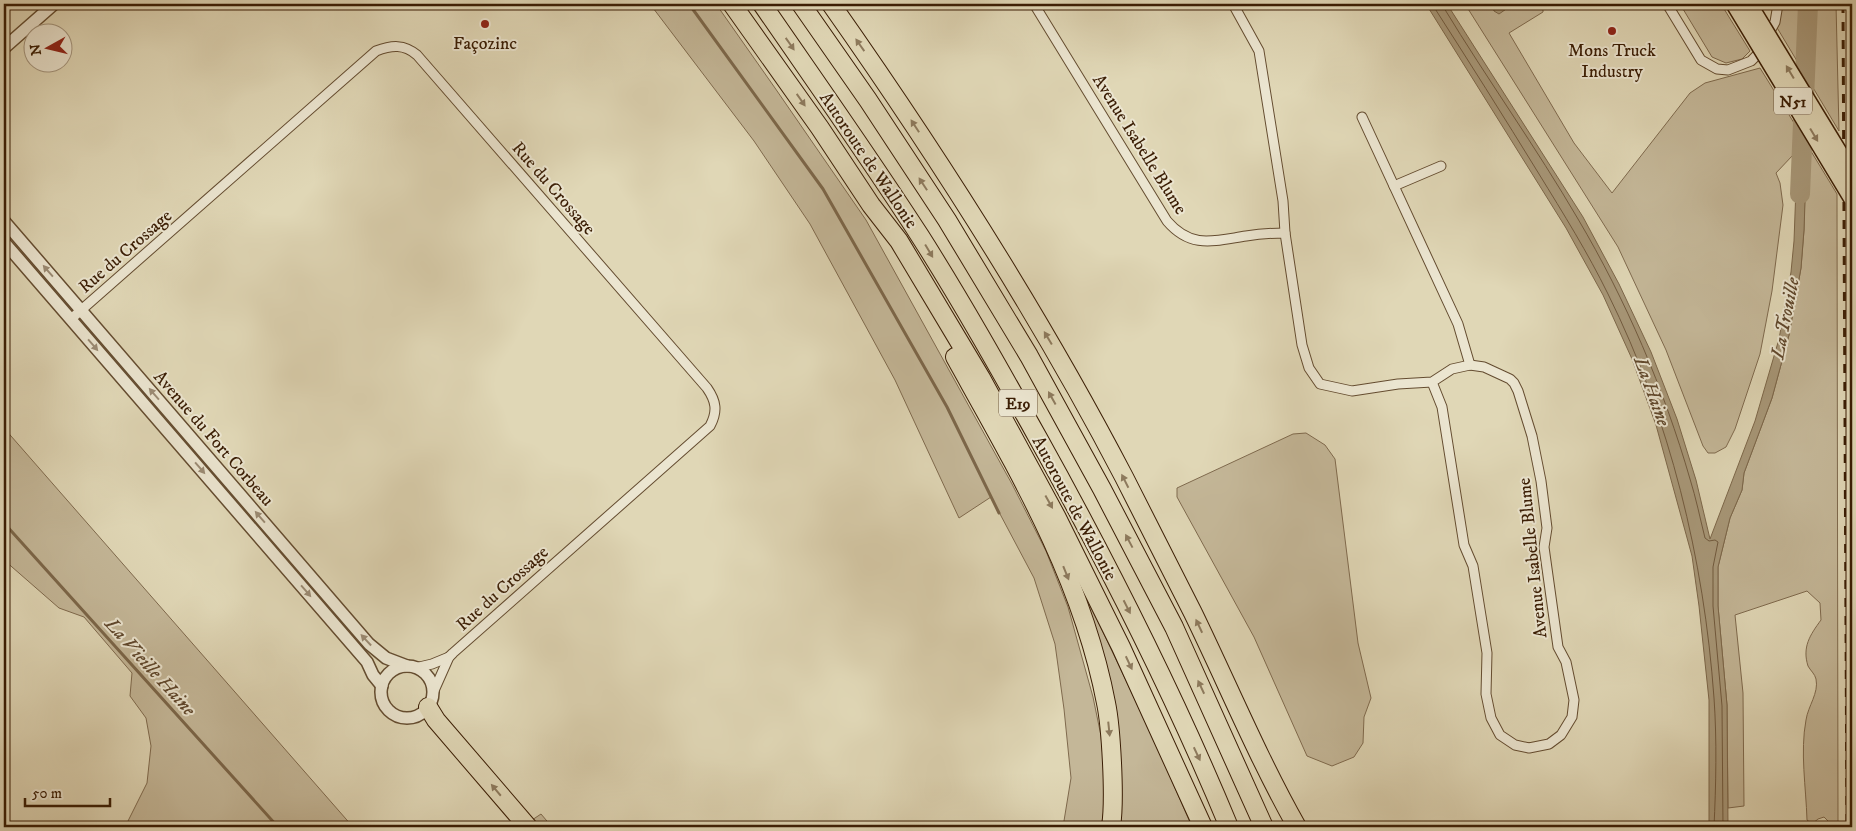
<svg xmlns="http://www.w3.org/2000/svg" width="1856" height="831" font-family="'IM FELL DW Pica',serif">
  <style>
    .green { fill: #c4b798; stroke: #7f6a4e }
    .water { fill: #a89879; stroke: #7c674a }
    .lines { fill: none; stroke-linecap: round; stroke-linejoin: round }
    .shore { stroke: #715a3e; stroke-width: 1 }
    .stream { stroke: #7c674a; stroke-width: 3 }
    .river { stroke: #a89879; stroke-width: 20 }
    .minor-casing { stroke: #644c30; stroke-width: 11 }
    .tertiary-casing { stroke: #644c30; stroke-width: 14 }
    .motorway-casing { stroke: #3a1d04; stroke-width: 20 }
    .minor { stroke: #ebe5d0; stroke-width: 9 }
    .tertiary { stroke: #ebe5d0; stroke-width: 11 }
    .motorway { stroke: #e0d7b6; stroke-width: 18 }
    .rail { stroke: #3a1d04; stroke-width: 3; stroke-dasharray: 9 9; stroke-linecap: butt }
    .primary-bridge-casing { stroke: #3a1d04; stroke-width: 18; stroke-linecap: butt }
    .primary-bridge { stroke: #e0d7b6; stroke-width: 15 }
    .oneway { fill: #8d7a5d }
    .oneway2 { fill: #9b8b74 }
    .poi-dot { fill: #8f2418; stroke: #ebe5d0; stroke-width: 2 }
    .labels { text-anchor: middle; stroke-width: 4; stroke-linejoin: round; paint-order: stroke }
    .shield { fill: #ebe5d0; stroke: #6f5941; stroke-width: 1 }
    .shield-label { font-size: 16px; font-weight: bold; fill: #3a1d04 }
    .poi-label { font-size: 18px; fill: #3a1d04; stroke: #ebe5d0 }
    .street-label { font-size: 18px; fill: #3a1d04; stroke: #ebe5d0 }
    .water-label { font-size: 19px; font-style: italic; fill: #60482d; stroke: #ebe5d0 }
  </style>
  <rect width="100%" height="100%" fill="#e0d7b6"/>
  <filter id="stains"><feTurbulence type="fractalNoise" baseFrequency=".004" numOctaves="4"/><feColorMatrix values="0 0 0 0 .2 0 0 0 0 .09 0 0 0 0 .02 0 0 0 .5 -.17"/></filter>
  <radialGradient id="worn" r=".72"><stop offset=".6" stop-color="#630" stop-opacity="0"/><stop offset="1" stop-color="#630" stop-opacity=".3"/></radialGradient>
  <g class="green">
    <path d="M650 4H716L775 88 866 220 1012 484 1046 551 1068 607 1093 697 1101 736 1105 778 1104 811 1101 827H1063L1071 778 1064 709 1055 644 1034 578 991 497 959 518 895 380 810 224 754 141Z"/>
    <path d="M1465 4H1543V12L1509 33 1574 143 1612 193 1690 93 1705 83 1760 68 1799 131 1793 155 1776 173 1780 183 1783 205 1772 291 1760 354 1735 429 1726 447 1715 453H1708L1703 446 1666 350 1618 247Z"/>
    <path d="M1680 4H1721L1750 51 1742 59 1726 63 1712 57Z"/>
    <path d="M1781 4H1836L1839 131 1776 26Z"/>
    <path d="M1806 143 1837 194 1838 822 1833 826 1824 817 1818 819 1812 824 1807 820C1806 787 1800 752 1806 720 1808 706 1819 693 1816 679 1815 674 1810 670 1808 666 1802 647 1810 635 1821 620L1820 603 1807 591 1735 615 1743 693 1744 806 1728 808 1727 705 1718 606V567L1730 518 1742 490 1744 473 1772 398 1789 335 1801 268 1804 230Z"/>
    <path d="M4 428 353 827H125L147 783 151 746 146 718 130 696 132 673 84 617 59 608 4 560Z"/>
    <path d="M1306 433 1325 445 1335 459 1358 643 1371 698 1364 717 1363 743 1354 757 1332 766 1307 756 1254 637 1177 497V488L1293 434Z"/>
    <path d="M1067 556 1156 744 1192 827H1119L1121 814Z"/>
    <path d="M541 814 552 827H538L532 820Z"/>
  </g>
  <g class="water">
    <path d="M1426 4H1447L1583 217 1619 284 1651 352 1677 419 1696 480 1710 539 1755 421 1779 339 1791 272 1794 241 1797 160 1806 174 1804 230 1801 268 1789 335 1772 398 1744 473 1742 490 1730 518 1718 567V606L1727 705 1728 827H1709V700L1699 606 1692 556 1656 425 1632 359 1603 295 1566 228Z"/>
    <path d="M1492 4H1511L1512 5 1499 14 1494 11Z"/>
    <path d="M1803 4H1812L1810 57 1800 44 1803 27Z"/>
  </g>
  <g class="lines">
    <g class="shore">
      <path d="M1432 4C1468 60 1504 117 1539 174 1563 213 1588 253 1608 294 1670 419 1704 559 1714 698 1717 740 1716 785 1714 827"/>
      <path d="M1443 4 1444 8C1487 79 1536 147 1578 219 1626 300 1664 389 1690 479 1696 498 1700 518 1705 538L1709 541 1715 540 1718 542 1713 567V606L1722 706 1723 827"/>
    </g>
    <g class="stream">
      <path d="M689 4 823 189 947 407 999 513"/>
      <path d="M4 523 278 827"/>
    </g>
    <path class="river" d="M1800 194 1808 4"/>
    <defs>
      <g id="minor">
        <path d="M1034 4 1167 221C1191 249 1213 241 1246 236 1258 234 1272 233 1285 233L1302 345 1309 368 1320 384 1352 391 1398 384 1432 382 1452 369 1470 365 1484 367 1510 379 1514 383 1518 391 1532 436 1541 481 1547 528 1544 547 1558 647 1566 662 1574 700 1572 717 1561 735 1549 744 1529 748 1515 745 1500 735 1491 718 1486 694 1487 653 1473 566 1464 545 1442 407 1432 382"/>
        <path d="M1233 4 1259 51 1283 201 1285 233"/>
        <path d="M1667 4 1701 60 1717 69 1728 70 1751 61 1757 55 1775 22 1778 4"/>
        <path d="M1362 117 1458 324 1470 365"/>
        <path d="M1394 186 1441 166"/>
        <path d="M71 319 376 51C392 45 404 44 417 55L707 388C716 401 718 411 710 426L453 653 449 657 433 693"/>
        <path d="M415 668 432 664 449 657"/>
      </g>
      <g id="tertiary">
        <path d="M4 48 54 4"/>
        <path d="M4 221 369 644 386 658 407 666"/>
        <path d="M4 242 367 662 373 675 382 686"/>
        <circle cx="407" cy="692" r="26"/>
      </g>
      <g id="motorway">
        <path d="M732 4 820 128 871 205 899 241 981 378 1056 516 1121 647 1203 827"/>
        <path d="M762 4C815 81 869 157 920 236 962 302 1000 370 1038 438 1108 564 1174 694 1229 827"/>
        <path d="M801 4 868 100 947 220 1029 356 1102 489 1174 627 1264 827"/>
        <path d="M831 4C938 156 1038 312 1124 477 1147 522 1170 568 1193 613 1228 685 1258 758 1297 827"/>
        <path d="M955 357C1016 467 1082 577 1106 703 1110 722 1111 743 1112 763 1113 784 1114 807 1111 827"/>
        <path d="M428 707 436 720 528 827"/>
      </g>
    </defs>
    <use href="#minor" class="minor-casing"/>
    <use href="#tertiary" class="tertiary-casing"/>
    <use href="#motorway" class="motorway-casing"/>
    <use href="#minor" class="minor"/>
    <use href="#tertiary" class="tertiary"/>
    <use href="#motorway" class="motorway"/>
    <path class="rail" d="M1843 4 1847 827"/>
    <defs>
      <g id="primary-bridge">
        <path d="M1734 4 1852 199"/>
        <path d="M1749 4 1852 173"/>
      </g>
    </defs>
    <use href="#primary-bridge" class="primary-bridge-casing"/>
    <use href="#primary-bridge" class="primary-bridge"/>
  </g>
  <defs><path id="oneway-solid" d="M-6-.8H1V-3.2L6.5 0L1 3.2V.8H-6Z" transform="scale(1.25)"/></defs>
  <g class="oneway">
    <use href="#oneway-solid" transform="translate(790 44) rotate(55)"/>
    <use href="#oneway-solid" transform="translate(860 45) rotate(-125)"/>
    <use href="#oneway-solid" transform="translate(1790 72) rotate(-121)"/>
    <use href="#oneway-solid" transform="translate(801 100) rotate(55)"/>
    <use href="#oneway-solid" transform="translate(915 126) rotate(-123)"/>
    <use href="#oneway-solid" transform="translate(1814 135) rotate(59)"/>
    <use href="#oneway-solid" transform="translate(923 184) rotate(-123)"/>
    <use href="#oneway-solid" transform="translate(929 251) rotate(59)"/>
    <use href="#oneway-solid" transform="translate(1048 338) rotate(-121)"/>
    <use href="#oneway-solid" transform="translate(1052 398) rotate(-119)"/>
    <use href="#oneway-solid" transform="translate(1125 481) rotate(-117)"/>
    <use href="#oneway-solid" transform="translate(1049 502) rotate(61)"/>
    <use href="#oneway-solid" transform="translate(1129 541) rotate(-118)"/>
    <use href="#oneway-solid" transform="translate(1066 573) rotate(68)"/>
    <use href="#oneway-solid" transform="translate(1127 607) rotate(63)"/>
    <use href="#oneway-solid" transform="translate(1199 626) rotate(-115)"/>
    <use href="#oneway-solid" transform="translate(1129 663) rotate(65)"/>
    <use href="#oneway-solid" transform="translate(1201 687) rotate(-115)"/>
    <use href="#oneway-solid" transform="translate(1109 729) rotate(84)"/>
    <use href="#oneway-solid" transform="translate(1197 754) rotate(65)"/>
    <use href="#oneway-solid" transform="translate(496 790) rotate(-130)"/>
  </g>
  <g class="oneway2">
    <use href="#oneway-solid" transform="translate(48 271) rotate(-131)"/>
    <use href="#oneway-solid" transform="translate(93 345) rotate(49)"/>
    <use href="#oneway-solid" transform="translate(154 394) rotate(-131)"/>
    <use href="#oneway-solid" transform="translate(200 468) rotate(49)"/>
    <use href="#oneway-solid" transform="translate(260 517) rotate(-131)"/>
    <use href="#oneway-solid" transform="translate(306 591) rotate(49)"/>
    <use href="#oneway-solid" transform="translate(366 640) rotate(-133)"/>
  </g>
  <g class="poi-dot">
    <circle cx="485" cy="24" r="5"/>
    <circle cx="1612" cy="31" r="5"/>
  </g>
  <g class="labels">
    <g class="shield">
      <rect x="1774" y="87.5" width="38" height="27" rx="4"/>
      <rect x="999" y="389.5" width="38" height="27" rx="4"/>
    </g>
    <g class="shield-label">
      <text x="1793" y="107">N51</text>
      <text x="1018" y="409">E19</text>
    </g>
    <g class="poi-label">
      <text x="485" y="49">Façozinc</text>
      <text x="1612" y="56">Mons Truck<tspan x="1612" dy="21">Industry</tspan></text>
    </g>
    <g class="street-label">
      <text transform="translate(1140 144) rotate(58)" y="6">Avenue Isabelle Blume</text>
      <text transform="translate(869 160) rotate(56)" y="6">Autoroute de Wallonie</text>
      <text transform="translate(554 188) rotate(49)" y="6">Rue du Crossage</text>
      <text transform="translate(125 251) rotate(-41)" y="6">Rue du Crossage</text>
      <text transform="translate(214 438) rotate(49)" y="6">Avenue du Fort Corbeau</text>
      <text transform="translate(1075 508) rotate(62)" y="6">Autoroute de Wallonie</text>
      <text transform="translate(1532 558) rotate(-96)" y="6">Avenue Isabelle Blume</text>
      <text transform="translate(502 588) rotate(-42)" y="6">Rue du Crossage</text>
    </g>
    <g class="water-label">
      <text transform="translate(1784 318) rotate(-79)" y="7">La Trouille</text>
      <text transform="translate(1653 391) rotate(70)" y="7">La Haine</text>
      <text transform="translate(151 666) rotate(48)" y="7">La Vieille Haine</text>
    </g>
  </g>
  <rect width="1856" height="831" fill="none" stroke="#e0d7b6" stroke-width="20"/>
  <rect x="5" y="5" width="1846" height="821" fill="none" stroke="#3a1d04" stroke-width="2.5"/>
  <rect x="10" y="10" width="1836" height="811" fill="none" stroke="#3a1d04"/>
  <g transform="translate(48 48) rotate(262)"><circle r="24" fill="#ebe5d0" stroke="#a4957e"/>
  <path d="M0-4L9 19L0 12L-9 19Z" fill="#8f2418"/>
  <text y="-8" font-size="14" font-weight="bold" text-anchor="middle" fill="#3a1d04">N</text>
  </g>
  <path d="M25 798v8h85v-8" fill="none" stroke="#3a1d04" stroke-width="2.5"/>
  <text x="32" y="798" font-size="15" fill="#3a1d04" stroke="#ebe5d0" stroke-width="4" paint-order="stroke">50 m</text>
  <rect width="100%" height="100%" filter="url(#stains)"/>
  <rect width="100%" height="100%" fill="url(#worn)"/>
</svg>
